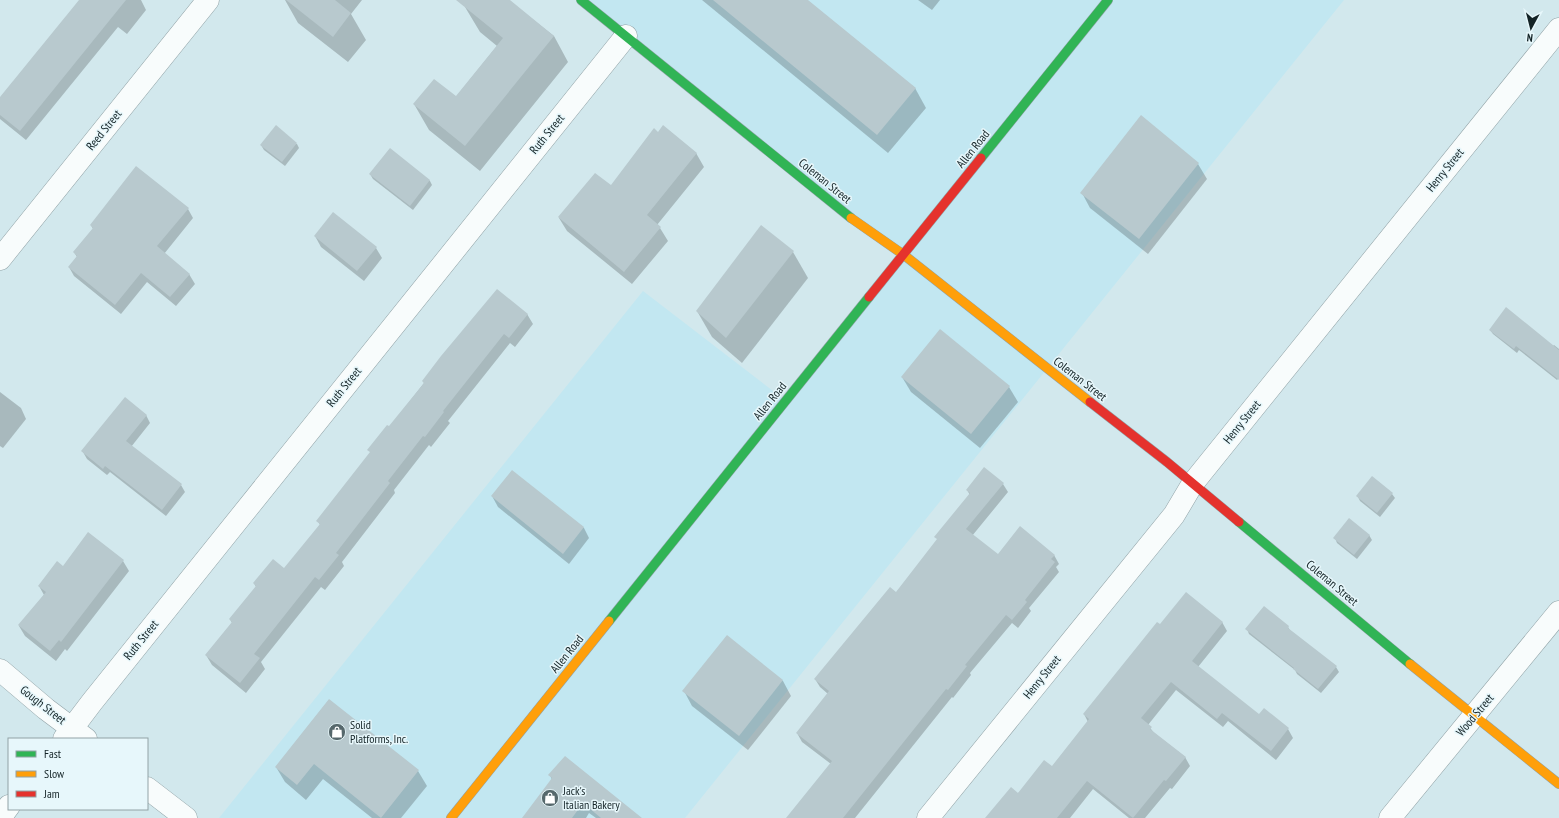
<svg xmlns="http://www.w3.org/2000/svg" width="1559" height="818" font-family="'PT Sans Narrow',sans-serif">
  <style>
    .built { fill: #c2e7f1 }
    .shadow { fill: #0003 }
    .building { fill: #b8c9ce }
    .lines { fill: none; stroke-linecap: round; stroke-linejoin: round }
    .street-casing { stroke: #91a2a6; stroke-width: 23 }
    .fast-casing { stroke: #91a2a6; stroke-width: 10 }
    .slow-casing { stroke: #91a2a6; stroke-width: 10 }
    .jam-casing { stroke: #91a2a6; stroke-width: 10 }
    .street { stroke: #f8fcfc; stroke-width: 22 }
    .fast { stroke: #30b455; stroke-width: 9 }
    .slow { stroke: #ff9f0a; stroke-width: 9 }
    .jam { stroke: #e5322d; stroke-width: 9 }
    .labels { text-anchor: middle; stroke-width: 3; stroke-linejoin: round; paint-order: stroke }
    .street-label { font-size: 12px; fill: #132326; stroke: #e7f7fb }
    .poi-label { font-size: 12px; fill: #132326; stroke: #e7f7fb; text-anchor: start }
  </style>
  <rect width="100%" height="100%" fill="#d2e8ed"/>
  <path class="built" d="M581 0H1344L685 818H219L643 291 786 401 903 255Z"/>
  <g class="shadow">
    <path d="M80 0H141L146 10 127 34 118 27 26 140 0 119V98Z"/>
    <path d="M285 0H362L351 14 366 40 348 62 298 23Z"/>
    <path d="M471 0H508L554 36 568 62 480 171 429 130 414 104 456 97 497 46 480 32 465 7Z"/>
    <path d="M702 0H807L915 88 926 108 888 153Z"/>
    <path d="M918 0H940L932 10Z"/>
    <path d="M658 133 696 153 704 167 657 225 660 228 668 241 632 284 567 231 559 218 611 187Z"/>
    <path d="M297 144 299 148 285 166 264 150 261 145Z"/>
    <path d="M390 149 430 181 432 185 413 210 373 179 370 174Z"/>
    <path d="M1198 164 1207 179 1148 254 1090 208 1082 193Z"/>
    <path d="M188 209 193 218 164 254 189 274 195 284 176 306 147 282 121 314 74 276 69 267 77 257 74 252 93 229 91 225Z"/>
    <path d="M762 227 793 252 808 278 742 363 712 337 697 311Z"/>
    <path d="M315 236 376 248 382 258 364 281 321 247Z"/>
    <path d="M527 314 533 324 515 347 510 343 448 421 450 423 431 447 429 445 394 490 395 493 342 562 344 566 325 590 321 587 261 662 265 669 246 693 212 665 206 655 232 623 230 619 256 587 254 583 285 569 320 525 318 521 371 453 369 450 389 428 424 383 423 381Z"/>
    <path d="M1490 330 1553 346 1554 345 1559 349V378L1557 380 1519 350 1517 353 1493 334Z"/>
    <path d="M902 377 1009 387 1018 402 980 448 911 392Z"/>
    <path d="M0 392 21 408 26 419 3 448 0 446Z"/>
    <path d="M146 415 150 423 131 447 181 485 185 492 166 516 110 472 107 475 87 459 83 452Z"/>
    <path d="M512 471 584 528 589 538 569 564 498 507 492 496Z"/>
    <path d="M1003 484 1008 492 972 536 998 556 1054 555 1059 564 1056 567 1059 572 1029 608 1031 611 1018 628 1012 623 970 673 971 675 953 698 952 697 855 818H793L831 764 802 742 797 733 828 694 820 687 815 679 896 593 938 540 936 537 970 495 967 490Z"/>
    <path d="M1392 494 1395 498 1380 517 1360 501 1358 497Z"/>
    <path d="M1369 535 1372 540 1357 559 1337 543 1335 538Z"/>
    <path d="M123 561 129 571 67 651 65 649 56 661 25 636 19 626 44 595 39 586 63 567Z"/>
    <path d="M1222 622 1227 631 1198 667 1259 716 1264 709 1288 729 1293 738 1276 760 1228 721 1223 727 1176 690 1148 725 1154 733 1185 757 1190 766 1172 789 1170 788 1145 818H1129L1093 789 1070 818H986L1052 767 1088 722 1084 714 1160 626Z"/>
    <path d="M1288 627 1291 632 1336 667 1339 672 1321 693 1297 674 1295 670 1249 634 1247 629Z"/>
    <path d="M727 636 783 681 791 696 748 750 692 706 684 691Z"/>
    <path d="M329 700 418 771 427 786 401 818H372L323 779 306 800 285 782 276 767Z"/>
    <path d="M550 775 635 818H596L589 813 586 818H533L552 780Z"/>
  </g>
  <g class="building">
    <path d="M79 0H126L20 131 0 115V97Z"/>
    <path d="M286 0H335L351 13 333 37Z"/>
    <path d="M456 0H510L554 36 465 146 413 104 434 79 456 96 503 38Z"/>
    <path d="M713 0H808L916 88 877 135Z"/>
    <path d="M1141 115 1199 163 1139 239 1080 193Z"/>
    <path d="M276 125 297 143 282 162 260 145Z"/>
    <path d="M663 125 697 153 647 215 661 227 624 272 558 217 595 173 611 185 654 128 658 132Z"/>
    <path d="M390 148 430 180 410 206 369 174Z"/>
    <path d="M136 166 189 208 157 246 190 274 170 297 141 273 115 305 68 267 77 256 73 252 93 228 90 225Z"/>
    <path d="M333 212 377 247 357 271 314 236Z"/>
    <path d="M761 225 794 251 726 338 696 311Z"/>
    <path d="M497 289 528 314 509 338 504 334 443 411 444 412 425 437 423 436 388 481 390 483 336 553 339 555 319 580 315 577 254 654 260 658 240 683 205 655 232 622 229 619 256 586 253 583 273 559 284 568 320 524 316 521 370 452 367 450 387 425 389 426 424 383 422 381 441 356Z"/>
    <path d="M1506 307 1559 350V380L1516 346 1514 349 1489 330Z"/>
    <path d="M940 329 1010 386 971 434 901 377Z"/>
    <path d="M125 397 147 415 126 441 182 484 162 510 105 466 103 469 81 451Z"/>
    <path d="M984 467 1004 483 966 529 998 554 1020 526 1055 555 1051 559 1055 562 1025 600 1027 602 1012 620 1006 615 965 665 967 666 948 690 946 689 843 818H786L832 761 796 733 829 691 814 679 890 587 896 592 937 539 934 537 970 493 966 490Z"/>
    <path d="M512 470 584 527 563 554 491 496Z"/>
    <path d="M1372 476 1393 493 1377 513 1356 496Z"/>
    <path d="M1349 518 1370 535 1354 555 1333 538Z"/>
    <path d="M88 532 124 560 61 642 59 640 50 651 18 625 46 592 38 586 57 561 63 566Z"/>
    <path d="M1186 592 1223 622 1192 661 1259 714 1264 708 1289 728 1271 751 1222 713 1217 719 1171 682 1141 718 1152 727 1150 729 1186 757 1166 781 1164 780 1133 818 1087 781 1057 818H985L1011 787 1018 793 1044 760 1052 766 1089 719 1083 714 1157 622 1160 624Z"/>
    <path d="M1264 606 1289 626 1288 628 1337 666 1318 689 1293 669 1294 668 1245 629Z"/>
    <path d="M727 635 783 680 739 736 682 691Z"/>
    <path d="M329 699 419 770 381 818 314 764 297 785 275 767Z"/>
    <path d="M565 756 642 818H601L583 803 572 818H522L552 778 548 775Z"/>
  </g>
  <g class="lines">
    <defs>
      <g id="street">
        <path d="M0 259 208 0"/>
        <path d="M0 670 46 709 86 739"/>
        <path d="M64 739 92 702 626 36"/>
        <path d="M147 788 186 818"/>
        <path d="M0 818 9 806"/>
        <path d="M928 818 1174 515 1193 483 1559 29"/>
        <path d="M1390 818 1559 612"/>
      </g>
      <g id="fast">
        <path d="M581 0 851 218"/>
        <path d="M981 158 1108 0"/>
        <path d="M1239 522 1410 664"/>
        <path d="M609 621 869 297"/>
      </g>
      <g id="slow">
        <path d="M851 218 904 255 1090 402"/>
        <path d="M1410 664 1559 784"/>
        <path d="M451 818 609 621"/>
      </g>
      <g id="jam">
        <path d="M869 297 981 158"/>
        <path d="M1090 402 1167 462 1239 522"/>
      </g>
    </defs>
    <use href="#street" class="street-casing"/>
    <use href="#fast" class="fast-casing"/>
    <use href="#slow" class="slow-casing"/>
    <use href="#jam" class="jam-casing"/>
    <use href="#street" class="street"/>
    <use href="#fast" class="fast"/>
    <use href="#slow" class="slow"/>
    <use href="#jam" class="jam"/>
  </g>
  <defs>
    <symbol id="shop-disc" viewBox="-11 -11 22 22"><circle r="9.5" fill="#56686c" stroke="#e7f7fb"/><path d="M-5-2.5h2.3a2.7 3.5 0 0 1 5.4 0H5L5.5 6h-11ZM-1.5-2.5h3a1.5 2.3 0 0 0-3 0Z" fill="#fff"/></symbol>
  </defs>
  <g fill-rule="evenodd">
    <use href="#shop-disc" x="327" y="722" width="20" height="20"/>
    <use href="#shop-disc" x="540" y="788" width="20" height="20"/>
  </g>
  <g class="labels">
    <g class="street-label">
      <text transform="translate(104 130) rotate(-51)" y="4">Reed Street</text>
      <text transform="translate(547 134) rotate(-51)" y="4">Ruth Street</text>
      <text transform="translate(973 149) rotate(-51)" y="4">Allen Road</text>
      <text transform="translate(1445 170) rotate(-51)" y="4">Henry Street</text>
      <text transform="translate(825 181) rotate(39)" y="4">Coleman Street</text>
      <text transform="translate(1080 379) rotate(38)" y="4">Coleman Street</text>
      <text transform="translate(344 387) rotate(-51)" y="4">Ruth Street</text>
      <text transform="translate(770 401) rotate(-51)" y="4">Allen Road</text>
      <text transform="translate(1242 422) rotate(-51)" y="4">Henry Street</text>
      <text transform="translate(1332 583) rotate(40)" y="4">Coleman Street</text>
      <text transform="translate(141 640) rotate(-51)" y="4">Ruth Street</text>
      <text transform="translate(567 654) rotate(-51)" y="4">Allen Road</text>
      <text transform="translate(1042 677) rotate(-51)" y="4">Henry Street</text>
      <text transform="translate(43 705) rotate(38)" y="4">Gough Street</text>
      <text transform="translate(1475 715) rotate(-50)" y="4">Wood Street</text>
    </g>
    <g class="poi-label">
      <text x="350" y="729">Solid<tspan x="350" dy="14">Platforms, Inc.</tspan></text>
      <text x="563" y="795">Jack's<tspan x="563" dy="14">Italian Bakery</tspan></text>
    </g>
  </g>
  <rect x="8" y="738" width="140" height="72" fill="#e7f7fb" stroke="#92a2a6"/>
  <rect x="16" y="751" width="20" height="6" fill="#30b455" stroke="#92a2a6"/>
  <text x="44" y="758" font-size="12" fill="#132326">Fast</text>
  <rect x="16" y="771" width="20" height="6" fill="#ff9f0a" stroke="#92a2a6"/>
  <text x="44" y="778" font-size="12" fill="#132326">Slow</text>
  <rect x="16" y="791" width="20" height="6" fill="#e5322d" stroke="#92a2a6"/>
  <text x="44" y="798" font-size="12" fill="#132326">Jam</text>
  <g transform="translate(1531 28) rotate(187)" stroke="#e7f7fb" stroke-width="3" paint-order="stroke">
  <path d="M0-3L7 15L0 10L-7 15Z" fill="#132326"/>
  <text y="-6" font-size="11" font-weight="bold" text-anchor="middle" fill="#132326">N</text>
  </g>
</svg>
